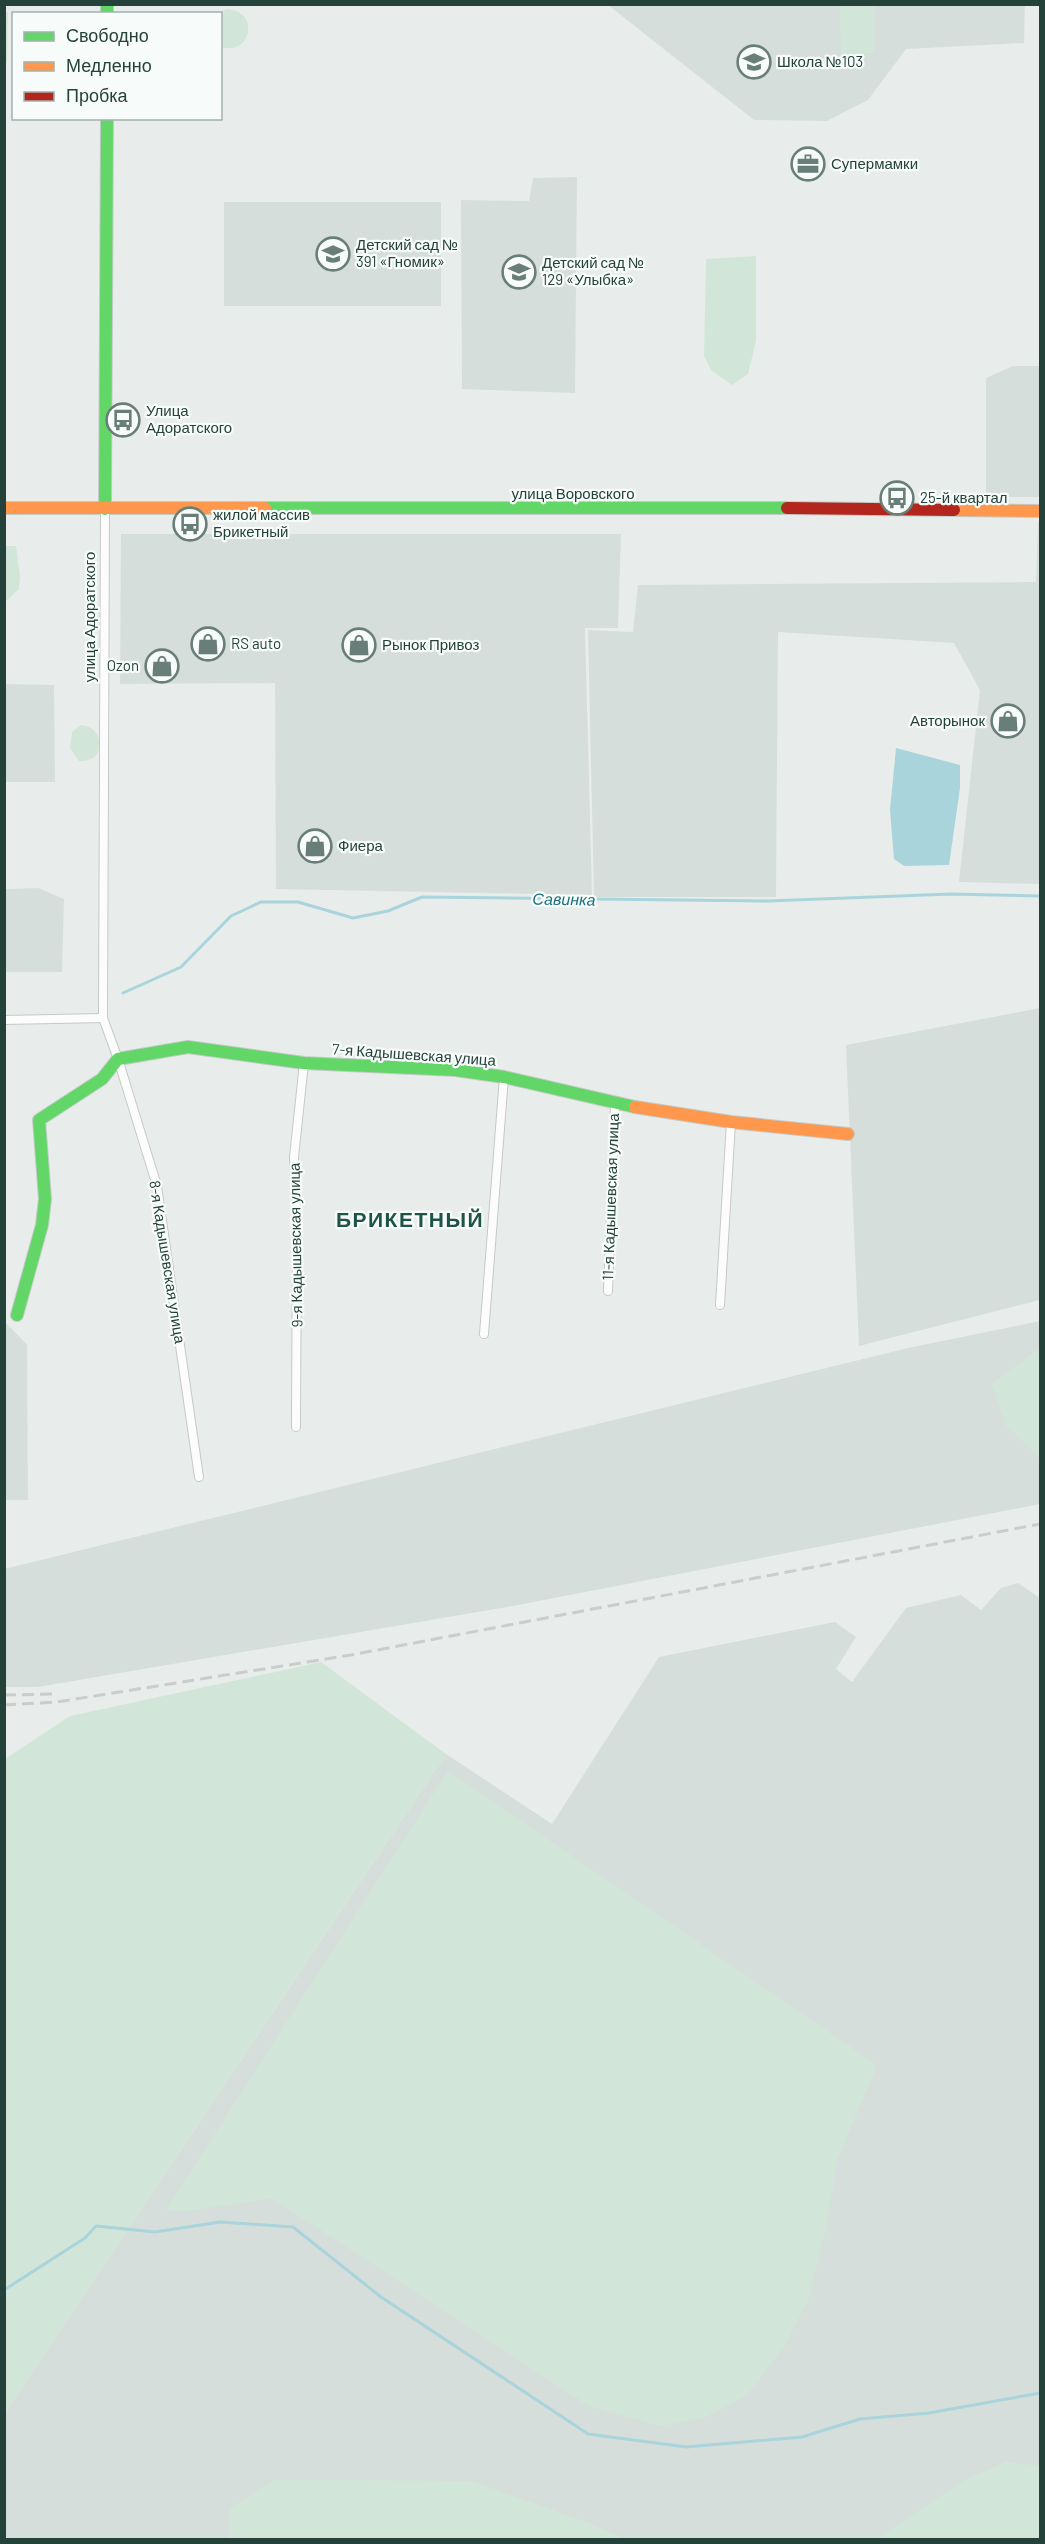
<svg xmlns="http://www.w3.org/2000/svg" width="1045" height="2544" font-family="Barlow,sans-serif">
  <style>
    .built { fill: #d6dedb }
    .green { fill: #d1e6d8 }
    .water { fill: #a9d4db }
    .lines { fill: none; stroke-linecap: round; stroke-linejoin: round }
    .stream { stroke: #a9d4db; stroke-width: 3 }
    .street-casing { stroke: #c5cac8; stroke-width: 10 }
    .fast-casing { stroke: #c3cbc8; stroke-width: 14 }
    .slow-casing { stroke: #c3cbc8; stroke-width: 14 }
    .jam-casing { stroke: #c3cbc8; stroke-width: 14 }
    .street { stroke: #fcfcfc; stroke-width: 8 }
    .fast { stroke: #63d668; stroke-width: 12 }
    .slow { stroke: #ff974d; stroke-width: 12 }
    .jam { stroke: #b3261e; stroke-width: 12 }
    .rail { stroke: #c9cdcc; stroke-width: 3; stroke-dasharray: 12 6; stroke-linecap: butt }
    .labels { text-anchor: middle; stroke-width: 4.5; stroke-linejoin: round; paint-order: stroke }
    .poi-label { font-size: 15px; fill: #24423a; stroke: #f7fbf9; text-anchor: start }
    .street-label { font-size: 15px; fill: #24423a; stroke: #f7fbf9 }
    .water-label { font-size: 16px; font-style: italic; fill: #1c6f80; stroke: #f7fbf9 }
    .district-label { font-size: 21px; font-weight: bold; letter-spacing: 1.5px; fill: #1f5548; stroke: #f7fbf9 }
  </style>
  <rect width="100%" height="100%" fill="#e8edeb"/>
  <g class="built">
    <path d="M608 5H1025L1024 43 906 49 868 100 827 121 754 120Z"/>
    <path d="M577 177 575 393 462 389 461 200 529 201 533 178Z"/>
    <rect x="224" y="202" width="217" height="104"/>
    <path d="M1013 366H1040V497H986V378Z"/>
    <path d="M1038 522H1040V884L959 882 980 690 954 643 778 632 776 897H594L588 630 633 632 638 585 1036 582Z"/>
    <path d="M121 534H621L618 628H585L592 895 276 889 275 683 120 684Z"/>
    <path d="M5 684 54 685 55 782H5Z"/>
    <path d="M38 888 64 899 62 972H5V889Z"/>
    <path d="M1040 1008V1300L859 1346 846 1045Z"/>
    <path d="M1040 1321V1504L513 1606 38 1687H5L4 1569 908 1348Z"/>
    <path d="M5 1322 27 1345 28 1500H5Z"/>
    <path d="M1018 1583 1040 1598V2539L5 2540V2413L446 1754 552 1824 659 1657 835 1622 856 1637 836 1669 852 1682 906 1608 961 1595 981 1610 1001 1588Z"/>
  </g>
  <g class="green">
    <path d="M840 5H874V53H841Z"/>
    <path d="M227 9C260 11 252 56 221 47L220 14 216 13Z"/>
    <path d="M4 10 8 13 7 62H5Z"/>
    <path d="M756 256V341L748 374 732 385 711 370 704 356 706 259Z"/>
    <path d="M4 546H16L20 576 19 589 5 602Z"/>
    <path d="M81 725C106 727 107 763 79 761L70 748 72 732Z"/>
    <path d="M1040 1348V1458L1006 1425 992 1384Z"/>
    <path d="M321 1662 446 1754 5 2413V1759L70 1716Z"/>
    <path d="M448 1771 875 2064V2070L837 2161 825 2232 808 2300 785 2345 747 2395 706 2417 661 2426 589 2406 272 2198 187 2211 166 2210Z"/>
    <path d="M1006 2462 1040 2466V2539H877L963 2481Z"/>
    <path d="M275 2480 471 2481 591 2524 625 2539H229V2509Z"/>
  </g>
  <path class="water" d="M896 748 960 765V788L949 865 904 866 894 859 890 810Z"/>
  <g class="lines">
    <g class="stream">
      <path d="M123 993 181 967 231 916 261 902H298L353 918 388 911 422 897 768 901 951 894 1040 896"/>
      <path d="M4 2290 85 2238 96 2226 155 2232 220 2222 293 2227 381 2297 588 2434 686 2447 802 2437 860 2419 929 2413 1040 2393"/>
    </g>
    <defs>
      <g id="street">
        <path d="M105 509 103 1018 118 1059 157 1186 199 1477"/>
        <path d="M4 1020 103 1018"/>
        <path d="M608 1291 615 1104"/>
        <path d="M720 1305 731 1122"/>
        <path d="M484 1334 504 1077"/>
        <path d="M296 1427 297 1222 294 1157 304 1063"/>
      </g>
      <g id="fast">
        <path d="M107 4V14"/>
        <path d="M265 508H787"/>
        <path d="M105 509 107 118"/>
        <path d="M17 1315 42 1225 45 1199 39 1120 102 1079 118 1059 188 1047 304 1063 455 1070 504 1077 635 1107"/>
      </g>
      <g id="slow">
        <path d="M4 508H265"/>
        <path d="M954 510 1040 511"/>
        <path d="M635 1107 731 1122 848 1134"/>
      </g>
      <path id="jam" d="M787 508 954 510"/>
    </defs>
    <use href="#street" class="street-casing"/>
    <use href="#fast" class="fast-casing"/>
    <use href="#slow" class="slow-casing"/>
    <use href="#jam" class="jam-casing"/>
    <use href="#street" class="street"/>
    <use href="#fast" class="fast"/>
    <use href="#slow" class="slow"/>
    <use href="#jam" class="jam"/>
    <g class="rail">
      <path d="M4 1695 54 1694"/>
      <path d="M4 1705 57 1702 351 1655 1040 1524"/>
    </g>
  </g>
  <defs>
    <symbol id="school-ring" viewBox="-11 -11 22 22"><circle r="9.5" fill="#f7fbf9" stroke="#697e78" stroke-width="1.5"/><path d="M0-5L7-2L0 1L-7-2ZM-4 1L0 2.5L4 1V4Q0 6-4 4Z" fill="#697e78"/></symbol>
    <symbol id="office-ring" viewBox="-11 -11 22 22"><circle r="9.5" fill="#f7fbf9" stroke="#697e78" stroke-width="1.5"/><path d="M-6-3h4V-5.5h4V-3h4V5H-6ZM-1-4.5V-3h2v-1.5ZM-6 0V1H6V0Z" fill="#697e78"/></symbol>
    <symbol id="bus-ring" viewBox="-11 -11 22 22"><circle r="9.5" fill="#f7fbf9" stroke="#697e78" stroke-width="1.5"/><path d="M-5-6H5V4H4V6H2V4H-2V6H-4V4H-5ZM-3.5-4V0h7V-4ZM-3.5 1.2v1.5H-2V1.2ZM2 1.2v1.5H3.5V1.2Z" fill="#697e78"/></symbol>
    <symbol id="shop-ring" viewBox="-11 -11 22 22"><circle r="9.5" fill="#f7fbf9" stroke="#697e78" stroke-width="1.5"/><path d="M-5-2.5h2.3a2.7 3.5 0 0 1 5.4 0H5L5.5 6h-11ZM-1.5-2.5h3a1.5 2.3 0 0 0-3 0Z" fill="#697e78"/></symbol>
  </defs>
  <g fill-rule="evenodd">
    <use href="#school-ring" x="735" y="43" width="38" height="38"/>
    <use href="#office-ring" x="789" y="145" width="38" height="38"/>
    <use href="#school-ring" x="314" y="235" width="38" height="38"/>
    <use href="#school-ring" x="500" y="253" width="38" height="38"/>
    <use href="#bus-ring" x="104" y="401" width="38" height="38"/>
    <use href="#bus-ring" x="878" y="479" width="38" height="38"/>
    <use href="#bus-ring" x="171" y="505" width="38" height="38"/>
    <use href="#shop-ring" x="189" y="625" width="38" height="38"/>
    <use href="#shop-ring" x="340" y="626" width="38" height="38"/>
    <use href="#shop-ring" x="143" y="647" width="38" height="38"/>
    <use href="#shop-ring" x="989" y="702" width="38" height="38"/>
    <use href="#shop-ring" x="296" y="827" width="38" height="38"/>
  </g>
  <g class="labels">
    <g class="poi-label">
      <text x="777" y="67">Школа №103</text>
      <text x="831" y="169">Супермамки</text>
      <text x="356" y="250">Детский сад №<tspan x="356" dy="17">391 «Гномик»</tspan></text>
      <text x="542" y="268">Детский сад №<tspan x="542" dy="17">129 «Улыбка»</tspan></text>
      <text x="146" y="416">Улица<tspan x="146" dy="17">Адоратского</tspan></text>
      <text x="920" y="503">25-й квартал</text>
      <text x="213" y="520">жилой массив<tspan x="213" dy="17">Брикетный</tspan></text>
      <text x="231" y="649">RS auto</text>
      <text x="382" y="650">Рынок Привоз</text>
      <text x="139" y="671" text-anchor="end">Ozon</text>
      <text x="985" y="726" text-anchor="end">Авторынок</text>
      <text x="338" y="851">Фиера</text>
    </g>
    <g class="street-label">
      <text x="573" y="499">улица Воровского</text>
      <text transform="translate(90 617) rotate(-90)" y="5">улица Адоратского</text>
      <text transform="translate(414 1055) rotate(4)" y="5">7-я Кадышевская улица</text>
      <text transform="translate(611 1197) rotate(-88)" y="5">11-я Кадышевская улица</text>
      <text transform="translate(296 1245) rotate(-91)" y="5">9-я Кадышевская улица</text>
      <text transform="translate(167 1262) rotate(81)" y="5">8-я Кадышевская улица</text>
    </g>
    <g class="water-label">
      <text transform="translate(564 899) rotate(1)" y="6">Савинка</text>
    </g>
    <g class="district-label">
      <text x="410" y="1227">БРИКЕТНЫЙ</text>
    </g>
  </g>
  <rect width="1045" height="2544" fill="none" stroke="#24423a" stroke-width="12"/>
  <rect x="12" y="12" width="210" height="108" fill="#f7fbf9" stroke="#a3b1ad" stroke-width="1.5"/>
  <rect x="24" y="32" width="30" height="9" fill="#63d668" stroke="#a3b1ad" stroke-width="1.5"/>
  <text x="66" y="42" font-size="18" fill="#24423a">Свободно</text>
  <rect x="24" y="62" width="30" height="9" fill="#ff974d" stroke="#a3b1ad" stroke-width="1.5"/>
  <text x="66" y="72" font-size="18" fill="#24423a">Медленно</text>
  <rect x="24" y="92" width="30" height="9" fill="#b3261e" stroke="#a3b1ad" stroke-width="1.5"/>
  <text x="66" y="102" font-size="18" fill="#24423a">Пробка</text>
</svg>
